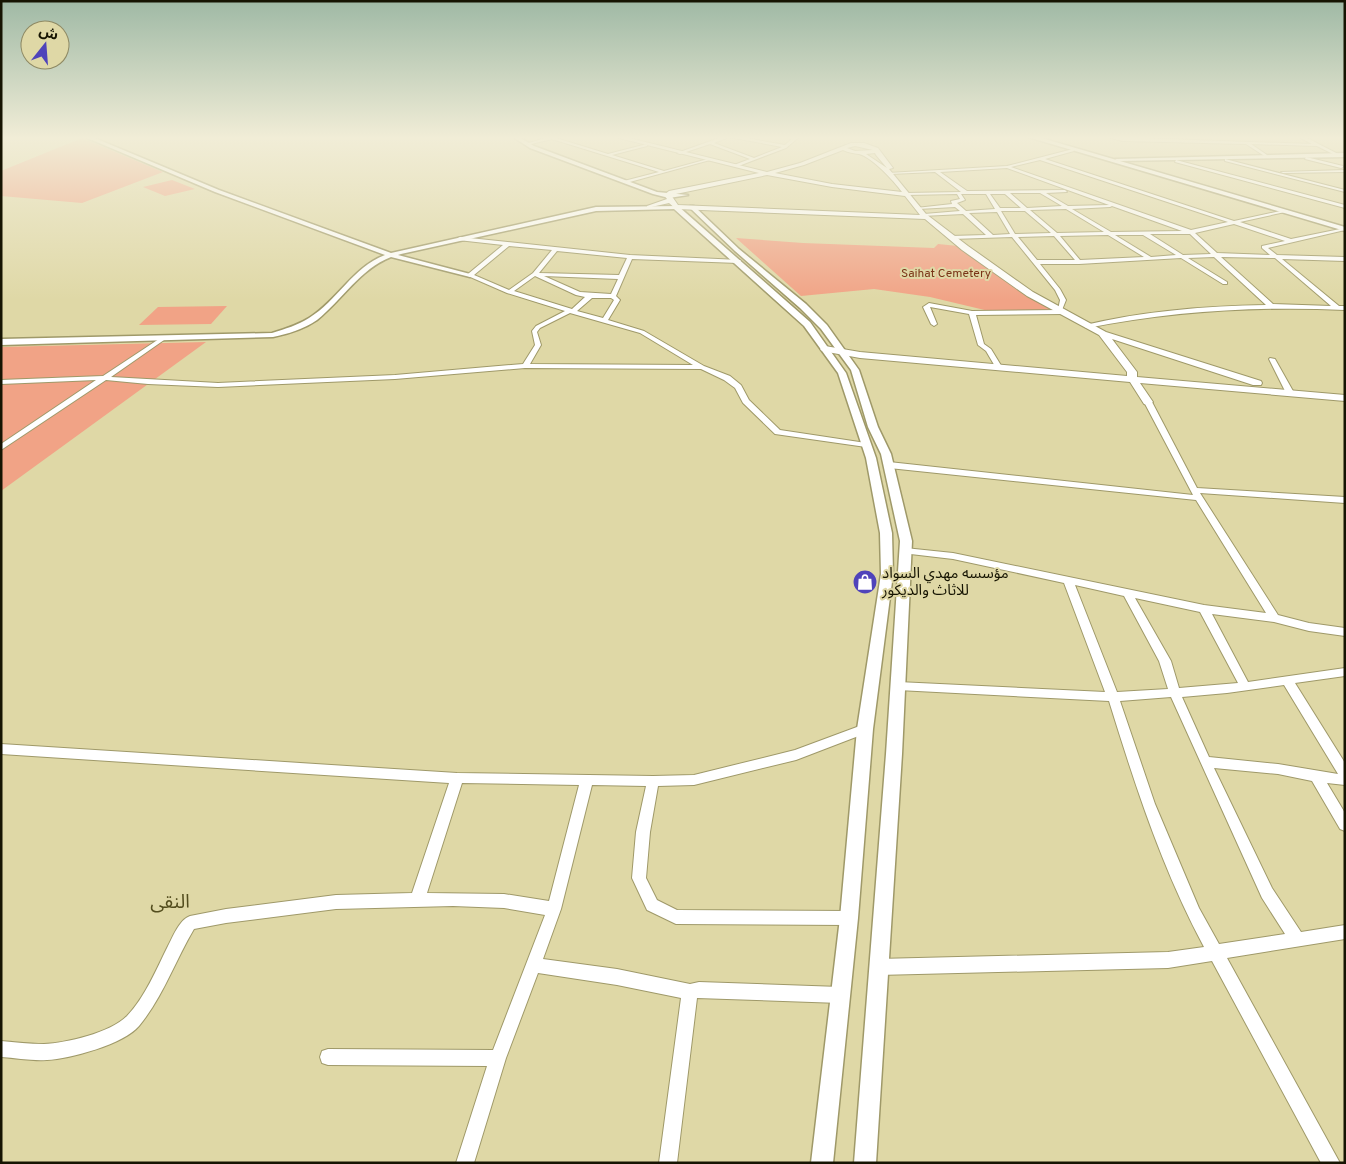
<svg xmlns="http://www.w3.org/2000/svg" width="1346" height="1164" font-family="Overpass,'Noto Sans Arabic',sans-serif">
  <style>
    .green { fill: #f1a386 }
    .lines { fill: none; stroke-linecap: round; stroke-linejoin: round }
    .minor-casing { stroke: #9f9969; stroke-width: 2 }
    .tertiary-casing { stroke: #9f9969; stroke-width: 3 }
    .secondary-casing { stroke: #9f9969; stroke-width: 2 }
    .primary-casing { stroke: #9f9969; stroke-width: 3 }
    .minor { fill: #fff; fill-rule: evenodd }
    .tertiary { fill: #fff; fill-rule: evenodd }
    .secondary { fill: #fff; fill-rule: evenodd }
    .primary { fill: #fff; fill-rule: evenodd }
    .labels { text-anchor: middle; stroke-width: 4; stroke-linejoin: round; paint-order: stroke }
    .far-park-label { font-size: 12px; fill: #793417; stroke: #dfd8a6 }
    .poi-label { font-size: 15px; fill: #161402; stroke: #dfd8a6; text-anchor: start }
    .near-neighbourhood-label { font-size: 19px; fill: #534d1e; stroke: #dfd8a6 }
  </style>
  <rect width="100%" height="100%" fill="#dfd8a6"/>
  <g class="green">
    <path d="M82 138 163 172 82 203 1 196V171Z"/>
    <path d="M172 180 195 189 165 196 143 187Z"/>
    <path d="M736 238 803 243 934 248 938 244 958 246 1053 311 993 312 930 297 874 289 801 296Z"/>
    <path d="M227 306 211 324 139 325 158 307Z"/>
    <path d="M206 342 1 491V347Z"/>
  </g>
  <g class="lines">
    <defs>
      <g id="minor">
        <path d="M550 137H558L556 138 608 154 647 144V146L612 155 664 171 708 159 710 160 626 183 624 181 659 172 552 139 527 145 525 144Z"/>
        <path d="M722 137H729L714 143 754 158 782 147 729 137H740L785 145 794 137H799L786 148 736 167 734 165 750 159 710 144 680 154 677 153Z"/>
        <path d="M1107 137 1312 144 1299 137H1305L1340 155 1337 156 1317 146 1251 144 1267 155 1266 157 1246 144 1123 141Z"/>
        <path d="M1073 149 1074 151 1045 159 1234 221 1285 210V212L1240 222 1291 239 1345 228V230L1268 248 1277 255 1345 257V261L1282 259 1339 306H1345V310C1258 306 1173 311 1087 328L1085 327V325C1144 311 1205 306 1266 305L1214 257 1188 258 1227 282V284H1223L1181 258 1079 264H1040L1060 289 1066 300 1062 310 1068 312 1065 314 976 315 984 344 991 349 1002 367 996 368 986 351 978 345 969 314 930 307 937 324 934 326 931 324 923 307 929 303 972 311 1058 310 1060 300 1055 290 1012 237 952 239 950 238V236L986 235 963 214 922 216 924 214 960 211 955 207 918 209 916 208 952 204 951 201 960 199 957 194 906 195 904 194 906 193 961 192 935 172 890 174 888 173 1007 166ZM1040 160 1228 222 1191 230 1011 167ZM1007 168 1109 205 1068 206 1046 193 1067 192 1065 190 967 191 940 172ZM1010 193H1040L1062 206 1027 208ZM961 194H986L995 209 966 211 957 203 965 200ZM990 194H1005L1021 208H1000ZM1112 206 1182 231 1111 232 1072 209 1110 207ZM1066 209 1104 232 1057 233 1030 210ZM1001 211H1025L1051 233 1015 234ZM997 212 1010 234 993 235 969 213ZM1234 224 1285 241 1262 246V248L1270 255 1217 253 1195 233ZM1150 234H1190L1211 254 1183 255ZM1108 235 1144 257 1080 260 1060 236ZM1115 235H1143L1176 255 1151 257ZM1054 236 1075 260H1037L1018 237ZM1221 257 1275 258 1331 306 1273 304Z"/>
        <path d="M1306 157 1343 166V167L1341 168 1305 159Z"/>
        <path d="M1225 159 1345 190V192L1225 161Z"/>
        <path d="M1176 160 1345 205V208L1175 162Z"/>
        <path d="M1345 170V172L1283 173 1281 172Z"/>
        <path d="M460 237 630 255 740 260 741 261 738 263 632 259 616 296 620 300 608 320 644 331 704 366 730 376 741 385 749 400 780 430 866 443 870 445 866 447 775 434 743 403 735 388 724 380 701 369 525 368 395 379 218 387 148 384 106 380 1 450V444L96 380 1 384V380L103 376 162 337 165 339 164 340 111 377 218 383 395 375 523 364 535 345 532 331 536 326 565 311 507 293 468 276V274L503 245 458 240V238ZM509 246 552 250 533 273 509 290 474 275ZM557 251 627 258 619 275 539 273ZM535 276 576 295 585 297 572 309 514 291ZM544 276 618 279 611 294 580 292ZM592 298H611L614 300 603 318 577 311ZM570 313 640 333 693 365 530 364 541 345 537 332 540 328Z"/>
        <path d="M1270 358 1275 359 1293 391 1292 393H1289L1285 391 1269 359Z"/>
        <path d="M1145 400H1148L1152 402 1197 488 1345 497V503L1200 493 1278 615 1309 623 1345 628V636L1309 631 1274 622 1212 614 1248 682 1345 668V676L1295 683 1345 763V785L1327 783 1345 813V831L1340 829 1312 781 1278 774 1214 768 1272 888 1301 932 1345 925V939L1227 958 1340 1163H1321L1212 961 1168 968 878 975 873 972 870 967 873 962 878 959 1168 952 1204 947C1162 869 1135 785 1109 701L898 690 894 689 892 686 894 683 898 682 1105 692 1064 583 953 559 902 553 900 551 902 549 905 548 953 553 1204 605 1266 613 1196 500 889 468 885 465 889 462 1193 495 1144 402ZM1075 585 1124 596 1159 661 1168 689 1117 692ZM1135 598 1200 612 1238 683 1179 688 1171 661ZM1284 685 1338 774 1278 764 1209 757 1182 697 1227 693ZM1171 697 1262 898 1285 934 1219 944 1199 908 1155 804 1120 701Z"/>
        <path d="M865 724 869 726 871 729 869 732 796 760 694 785 658 786 650 832 646 878 657 900 677 910 849 911 854 913 856 918 854 923 849 925 676 924 647 910 632 878 636 832 646 786 592 785 561 909 543 959 617 969 690 984 699 982 840 987 846 989 848 995 846 1001 840 1003 697 998 677 1163H659L681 998 617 985 538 973 506 1058 474 1163H456L487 1066 328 1065 322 1063 320 1057 322 1051 328 1049 493 1050 545 915 504 908 453 906 336 909 226 923 194 929C175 961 163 997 139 1026 124 1044 70 1059 47 1060 32 1061 16 1058 1 1057V1041C15 1042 29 1044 44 1044 66 1043 110 1033 127 1016 145 997 156 970 168 946 173 937 179 920 190 916L226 909 336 895 412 893 449 783 1 754V744L457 773 653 776 694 775 795 750ZM462 783 579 785 549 901 504 894 427 893Z"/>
      </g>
      <g id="tertiary">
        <path d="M85 137H92L219 190 391 253 596 207 678 206 810 322 846 373 876 458 892 533 893 574 873 729 858 918 833 1163H811L840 918 857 729 881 574 880 533 866 458 838 373 804 326 674 209 596 211 401 254 398 255 474 275 470 277 391 257C360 269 342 300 317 320 304 329 288 334 273 337L1 345V339L272 333C285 329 298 325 309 318 337 301 353 267 385 255L215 192Z"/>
        <path d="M513 137H519L534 146 657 192 688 195 669 198 653 194 530 148Z"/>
        <path d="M1345 153V157L1118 161 1115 159Z"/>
        <path d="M690 206H694L739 249 806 304 827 325 859 370 878 427 891 454 912 541 902 754 876 1163H854L886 754 900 541 881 454 868 427 851 370 821 329 800 308 735 251 690 208Z"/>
      </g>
      <path id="secondary" d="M615 137H625L767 172 800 163 851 143H864L878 148 893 168 889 169 926 214 968 246 1033 292 1106 332 1261 381 1262 383 1261 385H1253L1112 339 1137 372V377L1345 395V401L1140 383 1153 402 1148 405 1144 404 1130 382 860 358 822 351 820 349 825 346 860 352 1127 376V372L1099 335 1027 296 962 250 925 219 676 209 669 203 647 208V206L667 199 664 195 669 191 759 173ZM855 146 873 150 855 151 847 148ZM843 150C849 153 853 153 859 154 872 157 894 181 902 192L832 184 775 173 804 165ZM875 153 876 155 887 168 866 154ZM767 175 832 187 905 196 920 215 678 205 671 195Z"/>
      <path id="primary" d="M1028 137H1038L1345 227V231Z"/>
    </defs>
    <use href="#minor" class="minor-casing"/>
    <use href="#tertiary" class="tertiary-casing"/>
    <use href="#secondary" class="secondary-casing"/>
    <use href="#primary" class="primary-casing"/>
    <use href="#minor" class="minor"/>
    <use href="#tertiary" class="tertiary"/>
    <use href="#secondary" class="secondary"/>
    <use href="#primary" class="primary"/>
  </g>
  <linearGradient id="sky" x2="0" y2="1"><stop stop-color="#9fb9a5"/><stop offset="0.46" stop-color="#f1edd7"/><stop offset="1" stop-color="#f1edd7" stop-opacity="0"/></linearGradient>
  <rect width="1346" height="300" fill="url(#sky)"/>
  <defs>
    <symbol id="shop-disc" viewBox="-11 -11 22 22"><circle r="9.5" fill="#4f43ba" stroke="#dfd8a6"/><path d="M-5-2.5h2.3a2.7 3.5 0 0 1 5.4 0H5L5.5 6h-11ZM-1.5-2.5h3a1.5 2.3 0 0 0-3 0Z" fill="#fff"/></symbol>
  </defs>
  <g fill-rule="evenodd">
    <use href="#shop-disc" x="851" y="568" width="28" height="28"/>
  </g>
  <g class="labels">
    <g class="far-park-label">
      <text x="946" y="277">Saihat Cemetery</text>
    </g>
    <g class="poi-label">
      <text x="882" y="578">مؤسسه مهدي السواد<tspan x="882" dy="17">للاثاث والديكور</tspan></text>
    </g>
    <g class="near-neighbourhood-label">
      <text x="170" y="908">النقى</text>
    </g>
  </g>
  <rect width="1346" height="1164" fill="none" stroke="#161402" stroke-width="5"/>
  <g transform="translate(45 45) rotate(17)"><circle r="24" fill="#dfd8a6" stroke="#8f8a64"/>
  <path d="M0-4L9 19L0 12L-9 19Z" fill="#4f43ba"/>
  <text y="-8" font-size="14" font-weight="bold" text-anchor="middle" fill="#161402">ش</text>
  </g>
</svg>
